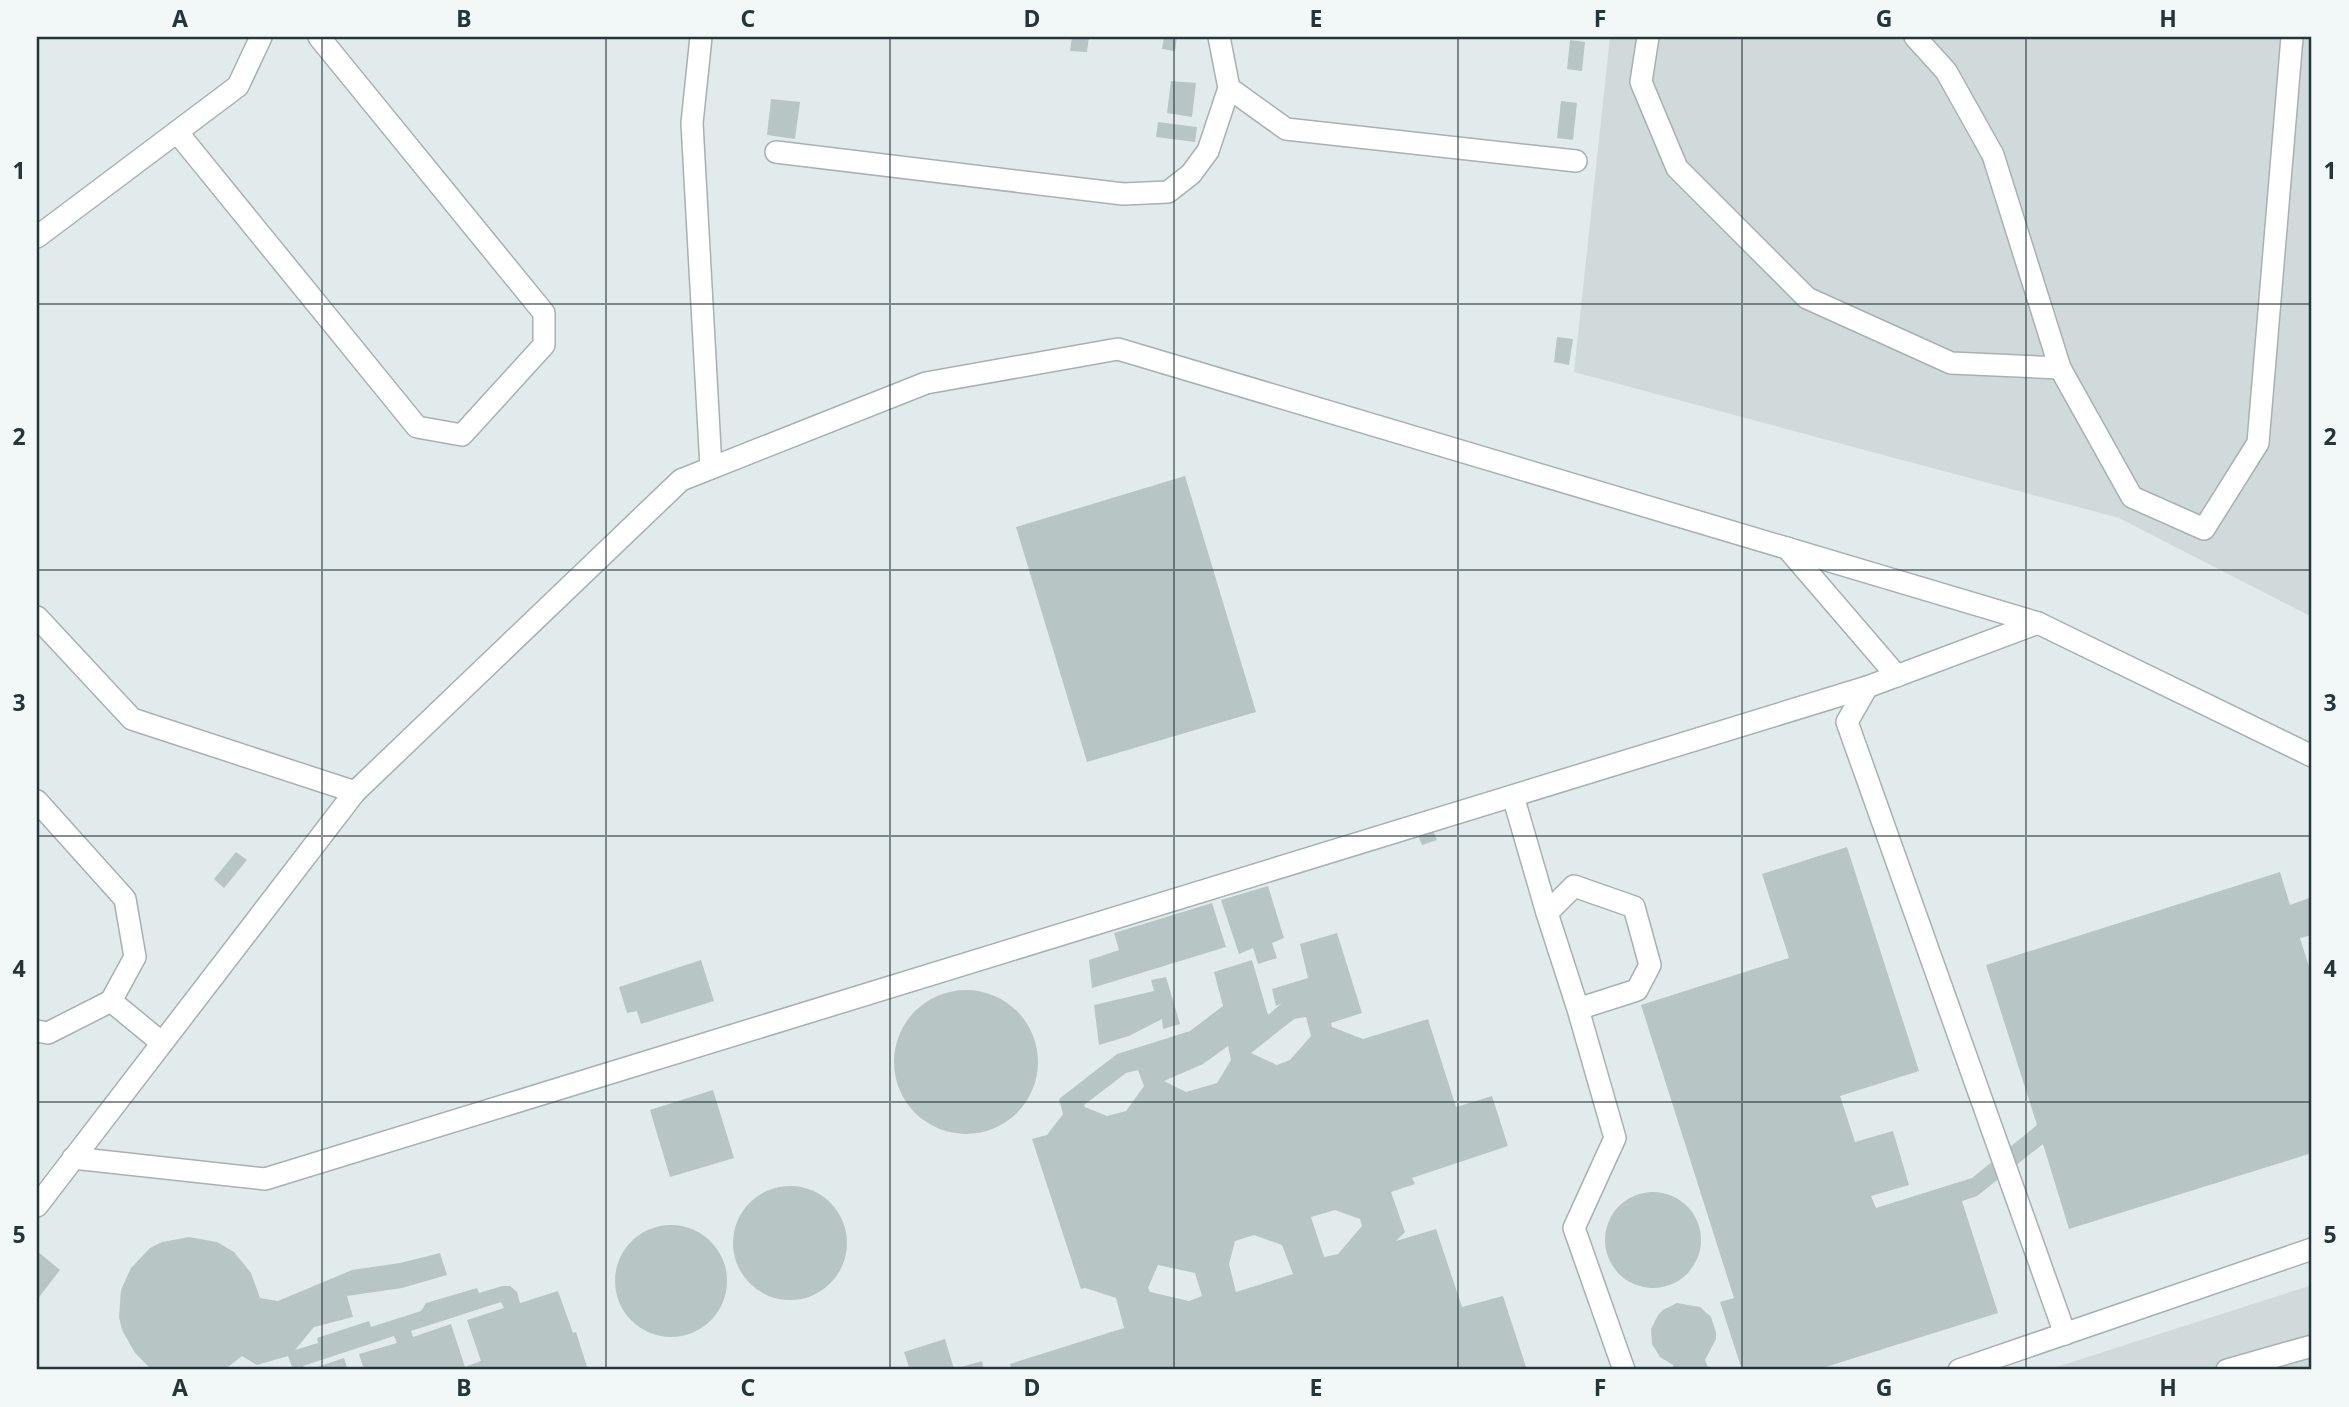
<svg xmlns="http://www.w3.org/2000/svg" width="2349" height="1407" font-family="'Noto Sans',sans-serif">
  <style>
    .built { fill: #d1dada }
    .building { fill: #b8c5c5; fill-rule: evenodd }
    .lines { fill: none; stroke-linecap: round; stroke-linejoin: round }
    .lane-casing { stroke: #a5b1b2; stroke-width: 24 }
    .lane { stroke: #fff; stroke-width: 21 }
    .grid { fill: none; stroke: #24363a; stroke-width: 2; stroke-opacity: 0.55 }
    .neatline { fill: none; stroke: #24363a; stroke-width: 2.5 }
    .grid-label { font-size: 23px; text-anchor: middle; font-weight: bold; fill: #24363a }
  </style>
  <rect width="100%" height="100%" fill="#e2ebeb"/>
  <g class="built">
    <path d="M1610 37H2312V617L2119 518 1574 372Z"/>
    <path d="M2312 1285V1370H2047Z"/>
  </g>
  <g class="building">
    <path d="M1072 37H1089L1087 52 1070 51Z"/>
    <path d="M1164 37H1177L1175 51 1162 49Z"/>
    <path d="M1570 40 1585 42 1582 71 1567 69Z"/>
    <path d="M1171 81 1196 83 1192 117 1167 113Z"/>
    <path d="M771 99 800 102 795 139 767 135Z"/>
    <path d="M1561 101 1577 103 1573 140 1557 138Z"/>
    <path d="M1158 122 1197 127 1195 142 1156 137Z"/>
    <path d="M1557 337 1573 339 1569 365 1554 362Z"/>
    <path d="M1185 476 1256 712 1087 762 1016 527Z"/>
    <path d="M1431 826 1437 840 1422 845 1416 830Z"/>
    <path d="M1847 847 1919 1071 1840 1096 1855 1142 1893 1131 1909 1185 1871 1196 1876 1208 1972 1178 2037 1125 1986 965 2280 872 2290 905 2312 897V935L2300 938 2312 976V1153L2069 1229 2043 1144 1977 1196 1962 1201 1998 1313 1816 1370H1742L1720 1302 1734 1298 1641 1005 1789 958 1762 874Z"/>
    <path d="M236 852 247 860 224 888 214 879Z"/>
    <path d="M1268 886 1284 938 1272 943 1277 958 1258 964 1253 948 1239 954 1221 900Z"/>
    <path d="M1212 903 1226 947 1092 988 1089 960 1119 950 1114 933Z"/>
    <path d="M1337 933 1362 1013 1331 1023 1332 1027 1363 1039 1428 1019 1456 1107 1492 1096 1508 1146 1412 1178 1415 1184 1391 1192 1405 1232 1396 1241 1436 1229 1462 1307 1503 1296 1527 1370H1012L1010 1364 1124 1328 1116 1298 1085 1288 1081 1289 1032 1139 1047 1135 1063 1114 1059 1099 1117 1054 1190 1031 1223 1006 1214 972 1252 960 1268 1015 1281 1004 1276 1006 1272 989 1308 978 1300 944ZM1306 1017 1311 1036 1290 1060 1277 1065 1251 1053 1294 1019ZM1228 1046 1231 1060 1217 1083 1186 1092 1164 1081 1203 1064ZM1138 1070 1144 1086 1126 1111 1107 1116 1085 1107 1084 1105 1126 1073ZM1335 1210 1360 1219 1362 1226 1338 1254 1324 1257 1311 1217ZM1254 1235 1282 1245 1293 1274 1236 1292 1229 1264 1235 1241ZM1158 1265 1195 1273 1202 1296 1189 1301 1150 1292 1148 1288Z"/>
    <path d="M701 960 714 1001 641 1024 637 1011 627 1013 619 987Z"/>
    <path d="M1166 977 1180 1024 1163 1029 1162 1019 1129 1036 1099 1045 1094 1005 1154 991 1151 980Z"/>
    <circle cx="966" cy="1062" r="72"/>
    <path d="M713 1090 734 1158 670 1177 650 1110Z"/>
    <circle cx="790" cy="1243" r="57"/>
    <circle cx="1653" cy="1240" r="48"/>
    <circle cx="671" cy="1281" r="56"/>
    <path d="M189 1237 217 1242 234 1252 251 1273 260 1298 278 1301 352 1270 400 1263 440 1253 447 1275 402 1288 347 1296 353 1317 314 1327 295 1350 318 1343 317 1338 369 1321 371 1327 421 1311 426 1303 477 1288 479 1293 502 1286H510L517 1292 520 1303 558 1291 573 1333 576 1332 588 1370H364L359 1354 397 1343 394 1336 303 1366 305 1370H293L288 1356 257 1365 242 1356 224 1370H152L135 1353 122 1330 119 1317 121 1290 131 1268 150 1248 162 1242ZM501 1302 504 1308 467 1320 481 1361 465 1367 451 1324 413 1337 411 1331Z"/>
    <path d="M37 1251 60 1270 37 1300Z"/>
    <path d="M1677 1303 1700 1307 1711 1317 1716 1332V1339L1705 1360 1709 1370H1674L1673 1365 1660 1357 1652 1344 1651 1329 1658 1315 1663 1310Z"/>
    <path d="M945 1339 954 1369 982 1361 984 1370H910L904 1352Z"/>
    <path d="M344 1358 348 1370H308Z"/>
  </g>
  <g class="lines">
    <defs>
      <g id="lane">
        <path d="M701 37 692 123 711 468"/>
        <path d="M1219 37 1229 88 1286 129 1576 161"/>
        <path d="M1648 37 1641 82 1677 168 1807 298 1951 363 2060 368 1993 155 1946 71 1915 37"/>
        <path d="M177 132 417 427 462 435 544 345V313L319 37"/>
        <path d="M776 152 1123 194 1168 192 1191 174 1208 151 1229 88"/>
        <path d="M37 237 238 86 261 37"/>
        <path d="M2060 368 2132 497 2204 529 2258 443 2292 37"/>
        <path d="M1787 548 1897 676"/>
        <path d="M37 617 132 719 355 792"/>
        <path d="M2038 623 1867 687 1847 722 2065 1334"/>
        <path d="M1513 796 1547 913"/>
        <path d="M37 801 125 899 135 957 111 1001 48 1033 37 1031"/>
        <path d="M111 1001 162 1043"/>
        <path d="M1578 1009 1637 990 1650 965 1634 907 1574 886 1547 913 1578 1009 1615 1138 1574 1228 1624 1370"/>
        <path d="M73 1158 265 1179 1867 687"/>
        <path d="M37 1206 355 792 681 480 926 383 1118 349 2038 623 2312 756"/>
        <path d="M1959 1370 2312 1249"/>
        <path d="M2227 1370 2312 1346"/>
      </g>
    </defs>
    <use href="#lane" class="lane-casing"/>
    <use href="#lane" class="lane"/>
  </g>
  <path class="grid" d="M322 37V1370M606 37V1370M890 37V1370M1174 37V1370M1458 37V1370M1742 37V1370M2026 37V1370M37 304H2312M37 570H2312M37 836H2312M37 1102H2312"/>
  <rect width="2349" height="1407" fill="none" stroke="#f2f8f7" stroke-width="77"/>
  <rect x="38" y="38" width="2272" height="1330" class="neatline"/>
  <g class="grid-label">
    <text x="180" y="27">A</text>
    <text x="464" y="27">B</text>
    <text x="748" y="27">C</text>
    <text x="1032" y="27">D</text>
    <text x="1316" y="27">E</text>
    <text x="1600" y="27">F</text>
    <text x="1884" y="27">G</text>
    <text x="2168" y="27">H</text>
    <text x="19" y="179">1</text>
    <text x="2330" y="179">1</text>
    <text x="19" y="445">2</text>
    <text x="2330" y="445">2</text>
    <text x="19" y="711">3</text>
    <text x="2330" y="711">3</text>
    <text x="19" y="977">4</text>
    <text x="2330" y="977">4</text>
    <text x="19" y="1243">5</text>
    <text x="2330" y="1243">5</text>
    <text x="180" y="1396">A</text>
    <text x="464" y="1396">B</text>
    <text x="748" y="1396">C</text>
    <text x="1032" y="1396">D</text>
    <text x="1316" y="1396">E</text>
    <text x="1600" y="1396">F</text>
    <text x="1884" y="1396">G</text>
    <text x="2168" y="1396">H</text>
  </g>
</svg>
